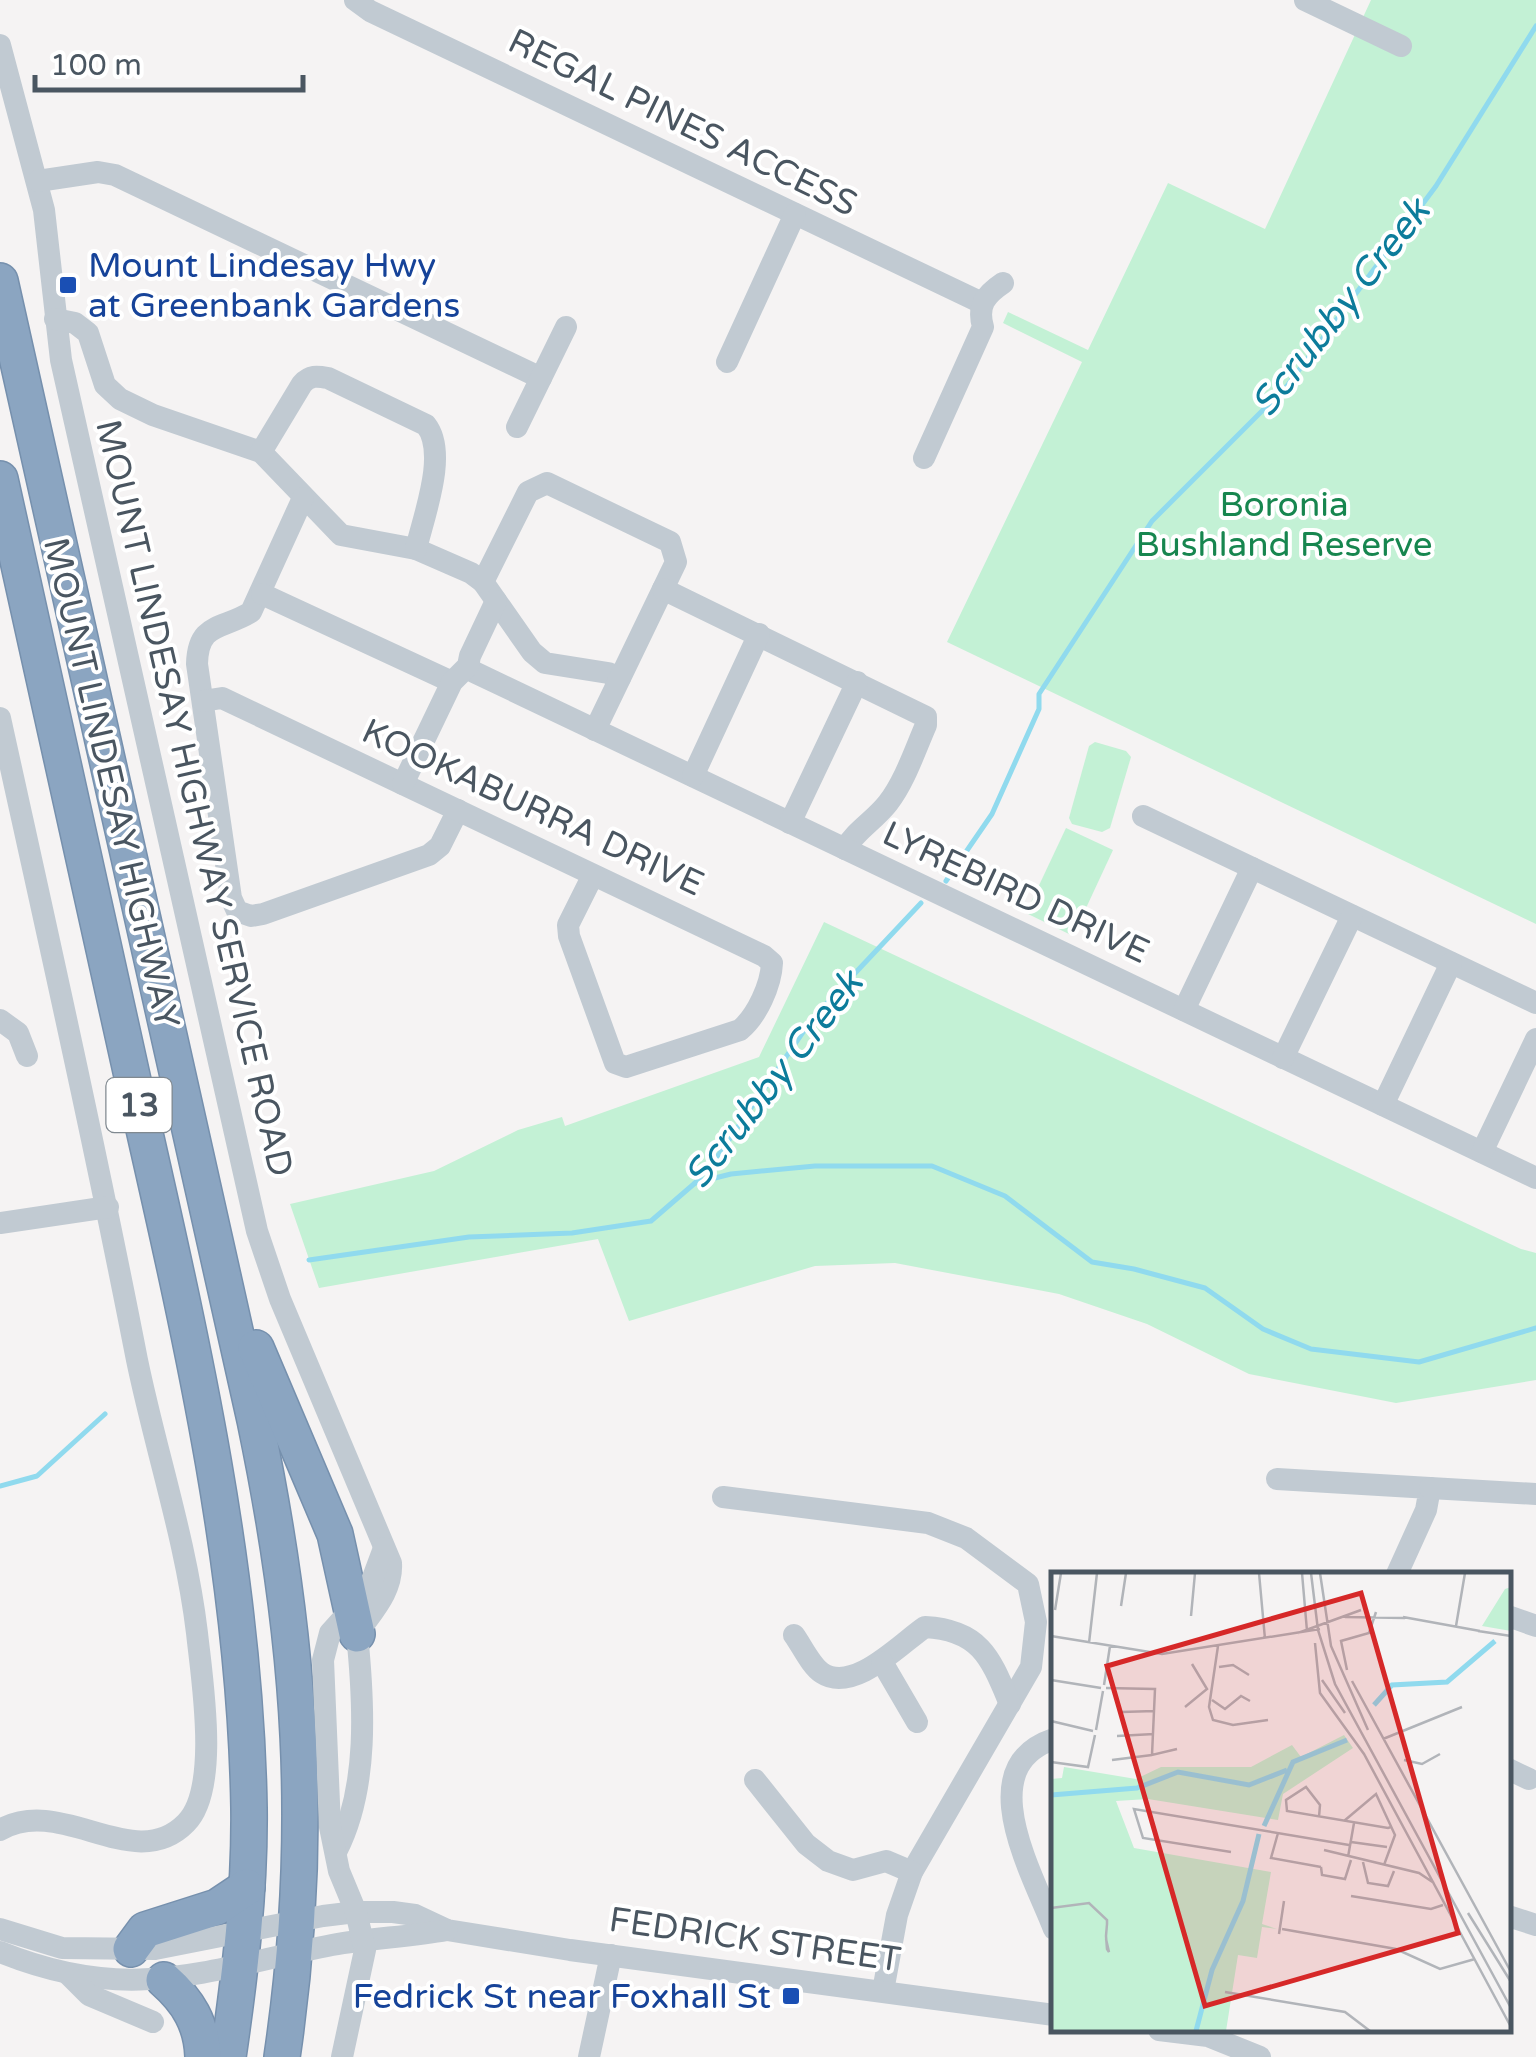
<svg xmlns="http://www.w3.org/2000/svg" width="1536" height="2057" font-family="'Varela Round',sans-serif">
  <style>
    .green { fill: #c3f1d5 }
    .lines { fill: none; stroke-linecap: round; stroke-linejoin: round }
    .stream { stroke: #90daee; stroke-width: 5 }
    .highway-casing { stroke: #7690ad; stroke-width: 38 }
    .minor { stroke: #c1cad2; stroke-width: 22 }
    .highway { stroke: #8ba5c1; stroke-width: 35 }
    .transit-dot { fill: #1a4fb4; stroke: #fff; stroke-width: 4 }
    .labels { text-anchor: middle; stroke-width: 8; stroke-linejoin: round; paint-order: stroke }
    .shield { fill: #fff; stroke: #808990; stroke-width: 2.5 }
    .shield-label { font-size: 32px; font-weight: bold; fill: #4a5661 }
    .street-label { font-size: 35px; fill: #4a5661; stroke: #fff }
    .transit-label { font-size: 35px; fill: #164399; stroke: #fff; text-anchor: start }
    .park-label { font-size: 35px; fill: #17864f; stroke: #fff }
    .water-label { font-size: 38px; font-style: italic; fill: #0c7c9b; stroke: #fff }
    .inset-river { fill: none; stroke: #90daee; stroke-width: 5 }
    .inset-road { fill: none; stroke: #b1b4b9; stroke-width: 2.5 }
    .view { fill: #d62828; fill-opacity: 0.15; stroke: #d62828; stroke-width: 5 }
    .inset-edge { fill: none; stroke: #4a5661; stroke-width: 5 }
  </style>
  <rect width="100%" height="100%" fill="#f5f3f3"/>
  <g class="green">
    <path d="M1371 0H1536V924L947 642 1082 362 1003 323 1008 312 1088 350 1168 183 1265 229Z"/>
    <path d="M1095 742 1126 751 1131 757 1110 828 1102 832 1072 824 1069 818 1089 746Z"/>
    <path d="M1066 828 1113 850 1073 936 1026 913Z"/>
    <path d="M824 922 1521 1249 1536 1253V1380L1396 1403 1249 1374 1147 1324 1059 1294 895 1263 815 1266 629 1321 598 1239 319 1288 290 1204 434 1171 518 1130 562 1117 565 1126 759 1057Z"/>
  </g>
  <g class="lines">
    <g class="stream">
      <path d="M946 881 992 814 1039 709V694L1152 521 1287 386 1436 186 1536 26"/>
      <path d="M695 1183 731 1174 815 1166H932L1005 1196 1092 1262 1134 1269 1205 1288 1263 1329 1311 1349 1419 1362 1536 1328"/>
      <path d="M309 1260 469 1237 572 1233 651 1221 695 1183 720 1153 812 1019 921 903"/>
      <path d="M0 1486 37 1476 105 1414"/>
    </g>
    <defs>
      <g id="highway">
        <path d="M0 281 255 1420C301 1640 315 1833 282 2057"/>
        <path d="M0 479C44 681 89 883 134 1085 188 1324 245 1563 249 1808 250 1892 240 1974 228 2057"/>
        <path d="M256 1348 335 1534 357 1634"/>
        <path d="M131 1949 145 1930 217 1907 247 1887"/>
        <path d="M164 1980C188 2001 202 2024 203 2057"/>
      </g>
    </defs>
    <use href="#highway" class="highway-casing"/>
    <g class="minor">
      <path d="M355 0 370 11 982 303"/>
      <path d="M1305 0 1401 46"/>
      <path d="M0 45 44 210 61 360 257 1231 280 1299 391 1563C393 1591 372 1612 357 1634 364 1703 369 1787 337 1850"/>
      <path d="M38 181 98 172 115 175 541 378"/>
      <path d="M55 319 75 323 88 333 105 385 120 399 153 415 261 452 341 535 416 549 471 573 483 582 532 652 545 663 608 673 620 678"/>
      <path d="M727 362 795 214"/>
      <path d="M517 427 566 327"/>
      <path d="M261 452 302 384C310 375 317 376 328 378L426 425C448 453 424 515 416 549"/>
      <path d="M924 458 983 327C977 306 985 295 1003 283"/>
      <path d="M303 498 251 612C222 630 198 622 197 664L231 898 237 911 251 916 263 914 429 855 440 846 458 810"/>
      <path d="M483 582 528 492 547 483 670 542 676 562 595 730"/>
      <path d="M663 589 926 717V725C915 750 905 781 888 803 874 821 856 830 845 849"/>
      <path d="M262 594 452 682"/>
      <path d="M468 666 474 672 1536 1178"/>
      <path d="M203 701 222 698 764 956 772 963C771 985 757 1016 740 1030L626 1067 615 1063 569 936 568 925 593 875"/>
      <path d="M0 718C47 932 95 1145 137 1360 156 1452 186 1540 197 1633 202 1680 220 1789 186 1823 134 1876 62 1794 0 1830"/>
      <path d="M693 776 759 634"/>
      <path d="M403 784 452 682 468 666 470 656 496 601"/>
      <path d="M1143 816 1536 1003"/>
      <path d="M790 823 857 682"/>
      <path d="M1184 1010 1252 868"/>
      <path d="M0 1020 18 1033 27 1056"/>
      <path d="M1283 1058 1352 916"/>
      <path d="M1383 1105 1451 963"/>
      <path d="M1482 1152 1536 1039"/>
      <path d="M0 1223 108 1207"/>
      <path d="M1277 1479 1430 1488 1426 1510 1397 1574"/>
      <path d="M1430 1488 1536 1494"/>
      <path d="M723 1497 928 1523 966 1538 1028 1584 1036 1622 1031 1667 912 1872 897 1915 883 1991"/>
      <path d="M1508 1616 1536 1626"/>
      <path d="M794 1635C802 1646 811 1666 822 1673 854 1694 901 1643 925 1627 981 1630 991 1659 1010 1704"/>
      <path d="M882 1662 917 1722"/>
      <path d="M1054 1739C970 1767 1033 1874 1054 1929"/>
      <path d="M1508 1769 1529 1779"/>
      <path d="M755 1780 806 1844 828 1861 853 1870 886 1861 912 1872"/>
      <path d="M1508 1916 1536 1925"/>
      <path d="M0 1929 62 1948 155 1949 323 1916 356 1912H393L415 1915 447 1930 570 1950 1054 2015"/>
      <path d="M0 1952C130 2005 205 1970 332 1945 371 1938 409 1937 447 1930"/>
      <path d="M68 1974 89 1995 153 2022"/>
      <path d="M1159 2030 1208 2036 1260 2057"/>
      <path d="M342 2057 365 1950 356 1912 339 1871 330 1827 323 1660 330 1633 368 1591 384 1548"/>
      <path d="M589 2057 611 1955"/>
    </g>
    <use href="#highway" class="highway"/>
  </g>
  <g class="transit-dot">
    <rect x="58" y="275" width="20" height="20" rx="5"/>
    <rect x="781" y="1986" width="20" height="20" rx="5"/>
  </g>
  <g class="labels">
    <rect class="shield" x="106.5" y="1078" width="65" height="54" rx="8"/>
    <g class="shield-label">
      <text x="139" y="1116">13</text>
    </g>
    <g class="street-label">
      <text transform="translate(683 122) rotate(26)" y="12">REGAL PINES ACCESS</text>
      <text transform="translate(112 783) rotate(77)" y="12">MOUNT LINDESAY HIGHWAY</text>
      <text transform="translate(195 798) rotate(77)" y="12">MOUNT LINDESAY HIGHWAY SERVICE ROAD</text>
      <text transform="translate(533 807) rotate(25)" y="12">KOOKABURRA DRIVE</text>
      <text transform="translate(1016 892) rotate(25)" y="12">LYREBIRD DRIVE</text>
      <text transform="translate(755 1939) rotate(8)" y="12">FEDRICK STREET</text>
    </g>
    <g class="transit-label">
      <text x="88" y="277">Mount Lindesay Hwy<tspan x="88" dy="40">at Greenbank Gardens</tspan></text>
      <text x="771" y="2008" text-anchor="end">Fedrick St near Foxhall St</text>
    </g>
    <g class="park-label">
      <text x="1284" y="516">Boronia<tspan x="1284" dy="40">Bushland Reserve</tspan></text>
    </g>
    <g class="water-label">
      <text transform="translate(1340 307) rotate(-52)" y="13">Scrubby Creek</text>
      <text transform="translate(773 1079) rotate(-52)" y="13">Scrubby Creek</text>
    </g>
  </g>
  <g transform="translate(1051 1572)">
    <rect width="460" height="460" fill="#f5f3f3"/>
    <path d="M460 15V59L431 54 454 17ZM293 163 302 176 232 222 227 248 97 227 65 229 83 276 220 300 211 352 226 357 211 355 206 386 187 383 175 459H0V207L11 206 13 195 85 207 110 195H200L241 173 250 185Z" fill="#c3f1d5"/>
    <path class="inset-river" d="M323 133 341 113 396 110 444 69M0 223 86 216 127 200 198 213 236 198M213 254 242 190 296 168M145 459 161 398 192 329 208 262"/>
    <path class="inset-road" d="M208 1 214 67M251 1 256 59M260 1 267 58 284 112 460 436M269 1 280 74 317 158M70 34 75 1M4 38 10 1M140 44 144 1M294 45 354 46M352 45 429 59M405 54 414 1M427 59 460 64M247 61 310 38M0 64 111 82 269 57M38 71 46 1M264 71 269 121 313 182 460 455M167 74 158 135 162 148 182 153 217 148M168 95 182 93 198 103M296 98 290 69 318 61 325 40M0 108 50 116M271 108 294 141M301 109 460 400M53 113 59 74M55 116 104 117 101 183 126 177M161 128 174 137 190 124 199 129M134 135 156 117 141 92M70 140 104 139M0 149 42 159M45 158 52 119M66 164 103 162M332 167 411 135M61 188 101 183M353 188 371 192 389 182M0 190 37 195 44 163M268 245 269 233 255 215 235 228 236 239 337 256 340 255M293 249 325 222 344 263 333 293M227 261 220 286 270 295M300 270 336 275M273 278 368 301 383 311M180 280 92 266 83 237 298 273M297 285 303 251M312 290 317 311 337 314 343 299M270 295 271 303 294 307 300 288M300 324 380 337 392 333M0 336 38 331 56 348V352L55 364 56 377 58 380 55 367M417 341 460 410M231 357 345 377 389 397 424 387M228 362 233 329M174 420 294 440 319 459"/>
    <path class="view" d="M310 21 407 361 154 434 56 94Z"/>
    <rect width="460" height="460" class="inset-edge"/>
  </g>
  <path d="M35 75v15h268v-15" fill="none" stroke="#4a5661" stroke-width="5"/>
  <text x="50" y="75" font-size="30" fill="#4a5661" stroke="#ffffff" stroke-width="8" paint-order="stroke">100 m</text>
</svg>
